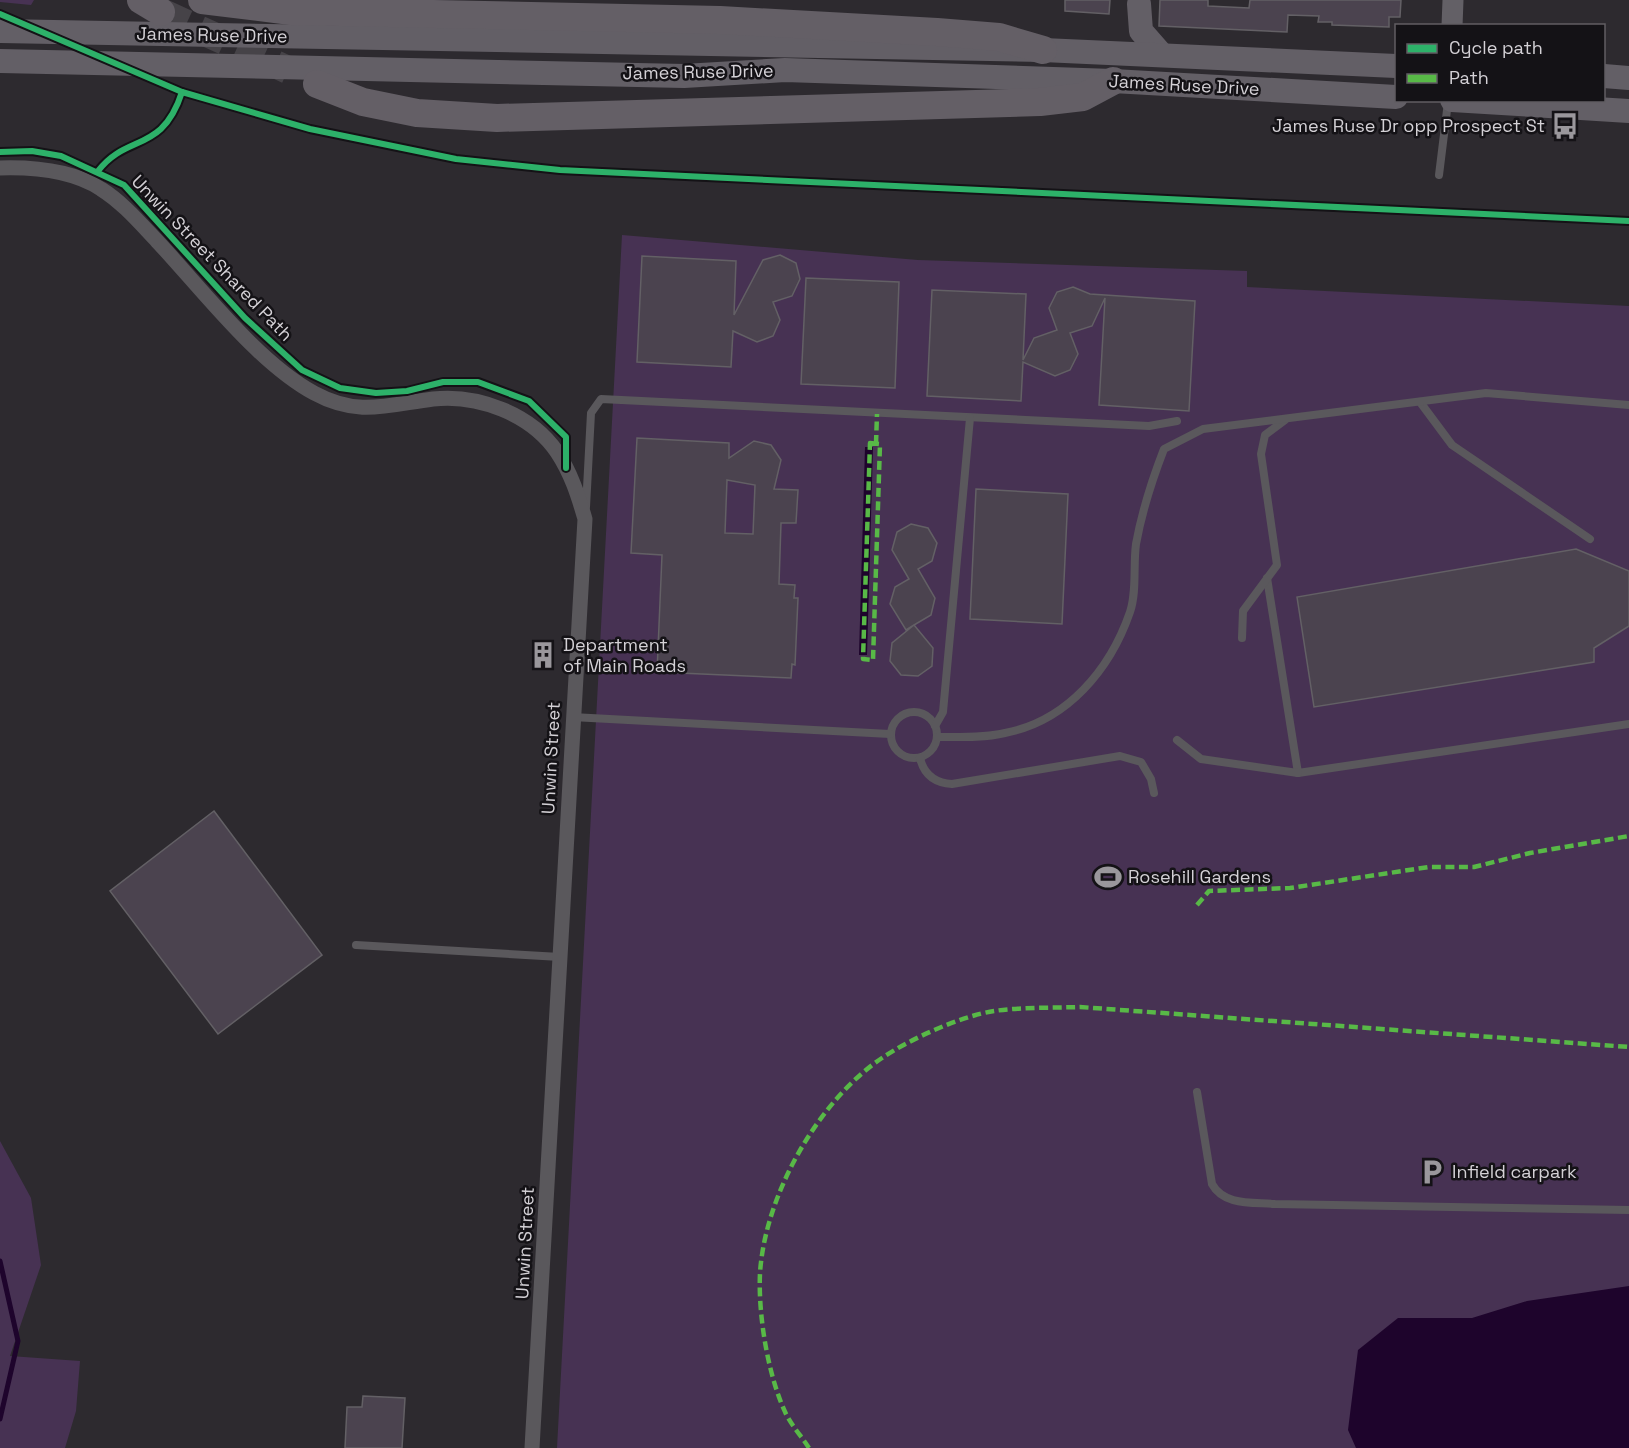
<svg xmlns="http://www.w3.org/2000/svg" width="1629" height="1448" font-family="'Space Grotesk',sans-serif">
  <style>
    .green { fill: #473253 }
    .water { fill: #1e042c }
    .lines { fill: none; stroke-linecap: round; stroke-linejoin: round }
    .stream { stroke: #1e042c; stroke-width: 5 }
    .building { fill: #4b434f; stroke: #636065; stroke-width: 1.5; fill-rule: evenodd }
    .highway-tunnel { stroke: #464348; stroke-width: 28; stroke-dasharray: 28 14; stroke-linecap: butt }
    .lane { stroke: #5a585c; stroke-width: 8 }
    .street { stroke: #5a585c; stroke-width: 15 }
    .secondary { stroke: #636066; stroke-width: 21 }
    .primary { stroke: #635f66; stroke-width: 24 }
    .highway { stroke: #645f66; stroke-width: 28 }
    .quiet { stroke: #58b947; stroke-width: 4.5; stroke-dasharray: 9 4.5; stroke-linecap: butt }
    .cycleway-casing { stroke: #141216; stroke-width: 10 }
    .cycleway { stroke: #2db169; stroke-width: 6 }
    .labels { text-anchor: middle; stroke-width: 5; stroke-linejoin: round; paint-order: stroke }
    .street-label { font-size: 18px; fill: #d4d1d6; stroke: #141216 }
    .poi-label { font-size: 18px; fill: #d4d1d6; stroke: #141216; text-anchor: start }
  </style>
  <rect width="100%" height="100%" fill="#2d2a2f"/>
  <g class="green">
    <path d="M0 0H34L31 5 0 2Z"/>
    <path d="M622 235 918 260 1247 271V287L1629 306V1448H557Z"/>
    <path d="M0 1141 31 1198 41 1265 10 1356 80 1361 76 1411 65 1448H0Z"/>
  </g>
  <g class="water">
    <path d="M865 447H873L867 655H859Z"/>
    <path d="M1629 1286V1448H1356L1348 1430 1358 1350 1398 1318H1472L1527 1301Z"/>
  </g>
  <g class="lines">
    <path class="stream" d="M0 1261 18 1341 0 1419"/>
  </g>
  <g class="building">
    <path d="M1065 0H1110L1109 14 1065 11Z"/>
    <path d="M1160 0H1208V6L1249 8 1250 0H1401L1400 17H1389V27L1332 25V22H1318L1319 16 1288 15 1287 32 1159 26Z"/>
    <path d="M780 255 796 263 800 279 792 296 773 302 780 320 773 336 757 342 733 331 731 367 637 362 642 256 736 261 734 315 763 260Z"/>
    <path d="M806 278 899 282 895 388 801 384Z"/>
    <path d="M1073 287 1090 294 1195 301 1189 411 1099 405 1105 298 1092 326 1070 333 1078 354 1070 370 1055 376 1023 362 1021 401 927 396 932 290 1026 294 1023 360 1034 338 1057 330 1049 308 1057 292Z"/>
    <path d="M637 438 729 443V458L754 441 771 445 781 460 774 489 798 490 796 523H781L779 584 795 585 794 598H798L795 665 792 664 791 678 657 672 662 555 631 553ZM727 480 755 485 753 534 725 533Z"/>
    <path d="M976 489 1068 494 1062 624 970 619Z"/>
    <path d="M911 524 928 528 937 543 932 561 918 569 935 598 931 615 914 625 933 648 932 666 918 676 901 675 890 661 892 643 914 625 906 630 890 604 895 587 909 579 892 550 897 532Z"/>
    <path d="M1576 549 1629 571V626L1594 648V662L1314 707 1297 597Z"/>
    <path d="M214 811 322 955 218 1034 110 891Z"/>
    <path d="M363 1396 405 1398 402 1448H345L347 1407H362Z"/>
  </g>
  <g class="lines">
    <path class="highway-tunnel" d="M161 12 288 70"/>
    <g class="lane">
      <path d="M1439 175 1448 102"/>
      <path d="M1420 402 1452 445 1590 539"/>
      <path d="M586 507 591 413 601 399 1149 426 1177 421"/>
      <path d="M1267 578 1298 773 1629 724"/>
      <path d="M1242 638 1243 611 1277 565 1261 454 1265 435 1285 420"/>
      <circle cx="914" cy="735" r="23"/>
      <path d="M572 717 890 734"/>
      <path d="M935 726 943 712 970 418"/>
      <path d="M937 737C959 737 984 738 1005 733 1067 721 1110 670 1130 612 1137 592 1133 566 1136 544 1142 511 1152 480 1164 449L1203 429 1486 393 1629 405"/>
      <path d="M1177 740 1201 759 1298 773"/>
      <path d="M920 758C924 775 935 783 952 784L1120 756 1141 762 1151 779 1154 793"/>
      <path d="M356 945 560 957"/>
      <path d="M1197 1092 1212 1184C1224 1206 1253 1202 1275 1204L1629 1210"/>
    </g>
    <path class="street" d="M0 168C34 167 72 170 101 189 122 202 140 223 157 241 202 289 257 362 314 393 358 417 387 405 433 399 478 394 531 414 557 452 571 473 578 495 585 519L532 1448"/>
    <path class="secondary" d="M1452 26 1453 0"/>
    <g class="primary">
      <path d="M1139 4 1141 31 1162 55"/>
      <path d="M0 31 1043 50 1396 66"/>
      <path d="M0 61 684 76 785 70 1113 81 1396 97"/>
      <path d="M1604 76 1629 78"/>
      <path d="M1452 100 1629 111"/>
    </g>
    <g class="highway">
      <path d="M141 0 161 12"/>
      <path d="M202 0 291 11 720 20 937 32 999 37 1043 50"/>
      <path d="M317 84 363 102 417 113 497 118 1040 102 1083 97 1113 81"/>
    </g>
    <g class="quiet">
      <path d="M870 443 880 444 873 660 863 659Z"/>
      <path d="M876 444 877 414"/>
      <path d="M1197 905 1209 891 1290 888 1429 867H1474L1530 853 1629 836"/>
      <path d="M809 1448C802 1437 792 1426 786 1414 768 1376 758 1315 760 1273 765 1195 818 1101 882 1058 910 1039 961 1016 994 1011 1022 1007 1052 1008 1080 1007L1629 1047"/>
    </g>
    <defs>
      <g id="cycleway">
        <path d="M0 14 182 92 310 129 456 159 560 170 1629 221"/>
        <path d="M0 152 32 151 61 156 124 185 245 318 302 370 340 388 376 393 407 391 443 382H478L529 401 566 437V468"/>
        <path d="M98 171C127 133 162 154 182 92"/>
      </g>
    </defs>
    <use href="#cycleway" class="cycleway-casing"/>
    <use href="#cycleway" class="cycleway"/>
  </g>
  <defs>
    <symbol id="bus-bare" viewBox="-9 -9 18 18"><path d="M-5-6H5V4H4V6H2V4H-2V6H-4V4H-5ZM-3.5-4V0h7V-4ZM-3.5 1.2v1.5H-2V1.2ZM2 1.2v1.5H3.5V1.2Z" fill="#9a979c" stroke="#141216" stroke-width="2.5" paint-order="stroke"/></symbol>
    <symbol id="building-bare" viewBox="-9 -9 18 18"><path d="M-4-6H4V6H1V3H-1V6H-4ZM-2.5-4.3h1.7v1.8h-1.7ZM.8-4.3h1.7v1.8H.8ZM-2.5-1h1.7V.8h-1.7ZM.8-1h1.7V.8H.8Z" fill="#9a979c" stroke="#141216" stroke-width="2.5" paint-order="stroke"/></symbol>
    <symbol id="stadium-bare" viewBox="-9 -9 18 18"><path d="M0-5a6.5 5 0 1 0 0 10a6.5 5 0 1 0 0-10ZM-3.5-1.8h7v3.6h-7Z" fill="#9a979c" stroke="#141216" stroke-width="2.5" paint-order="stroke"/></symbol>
    <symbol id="parking-bare" viewBox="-9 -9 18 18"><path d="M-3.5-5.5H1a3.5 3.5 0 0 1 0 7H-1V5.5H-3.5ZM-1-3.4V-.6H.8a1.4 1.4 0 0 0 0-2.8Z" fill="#9a979c" stroke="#141216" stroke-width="2.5" paint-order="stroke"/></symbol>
  </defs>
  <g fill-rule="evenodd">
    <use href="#bus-bare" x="1546" y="107" width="38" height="38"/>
    <use href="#building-bare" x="524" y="636" width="38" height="38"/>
    <use href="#stadium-bare" x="1089" y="858" width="38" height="38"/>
    <use href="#parking-bare" x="1413" y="1153" width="38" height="38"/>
  </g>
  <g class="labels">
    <g class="street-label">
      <text transform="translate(212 35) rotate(1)" y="6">James Ruse Drive</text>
      <text transform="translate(698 72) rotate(-1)" y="6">James Ruse Drive</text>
      <text transform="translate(1184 85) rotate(3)" y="6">James Ruse Drive</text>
      <text transform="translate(212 258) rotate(46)" y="6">Unwin Street Shared Path</text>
      <text transform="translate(551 758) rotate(-87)" y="6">Unwin Street</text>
      <text transform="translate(525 1243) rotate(-87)" y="6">Unwin Street</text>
    </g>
    <g class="poi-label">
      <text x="1545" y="132" text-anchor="end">James Ruse Dr opp Prospect St</text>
      <text x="563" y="651">Department<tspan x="563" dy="21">of Main Roads</tspan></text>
      <text x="1128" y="883">Rosehill Gardens</text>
      <text x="1452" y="1178">Infield carpark</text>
    </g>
  </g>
  <rect x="1395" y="24" width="210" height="78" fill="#141216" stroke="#615e63" stroke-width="1.5"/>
  <rect x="1407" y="44" width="30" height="9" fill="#2db169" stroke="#615e63" stroke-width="1.5"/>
  <text x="1449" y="54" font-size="18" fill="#d4d1d6">Cycle path</text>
  <rect x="1407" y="74" width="30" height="9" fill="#58b947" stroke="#615e63" stroke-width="1.5"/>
  <text x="1449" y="84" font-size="18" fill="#d4d1d6">Path</text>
</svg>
